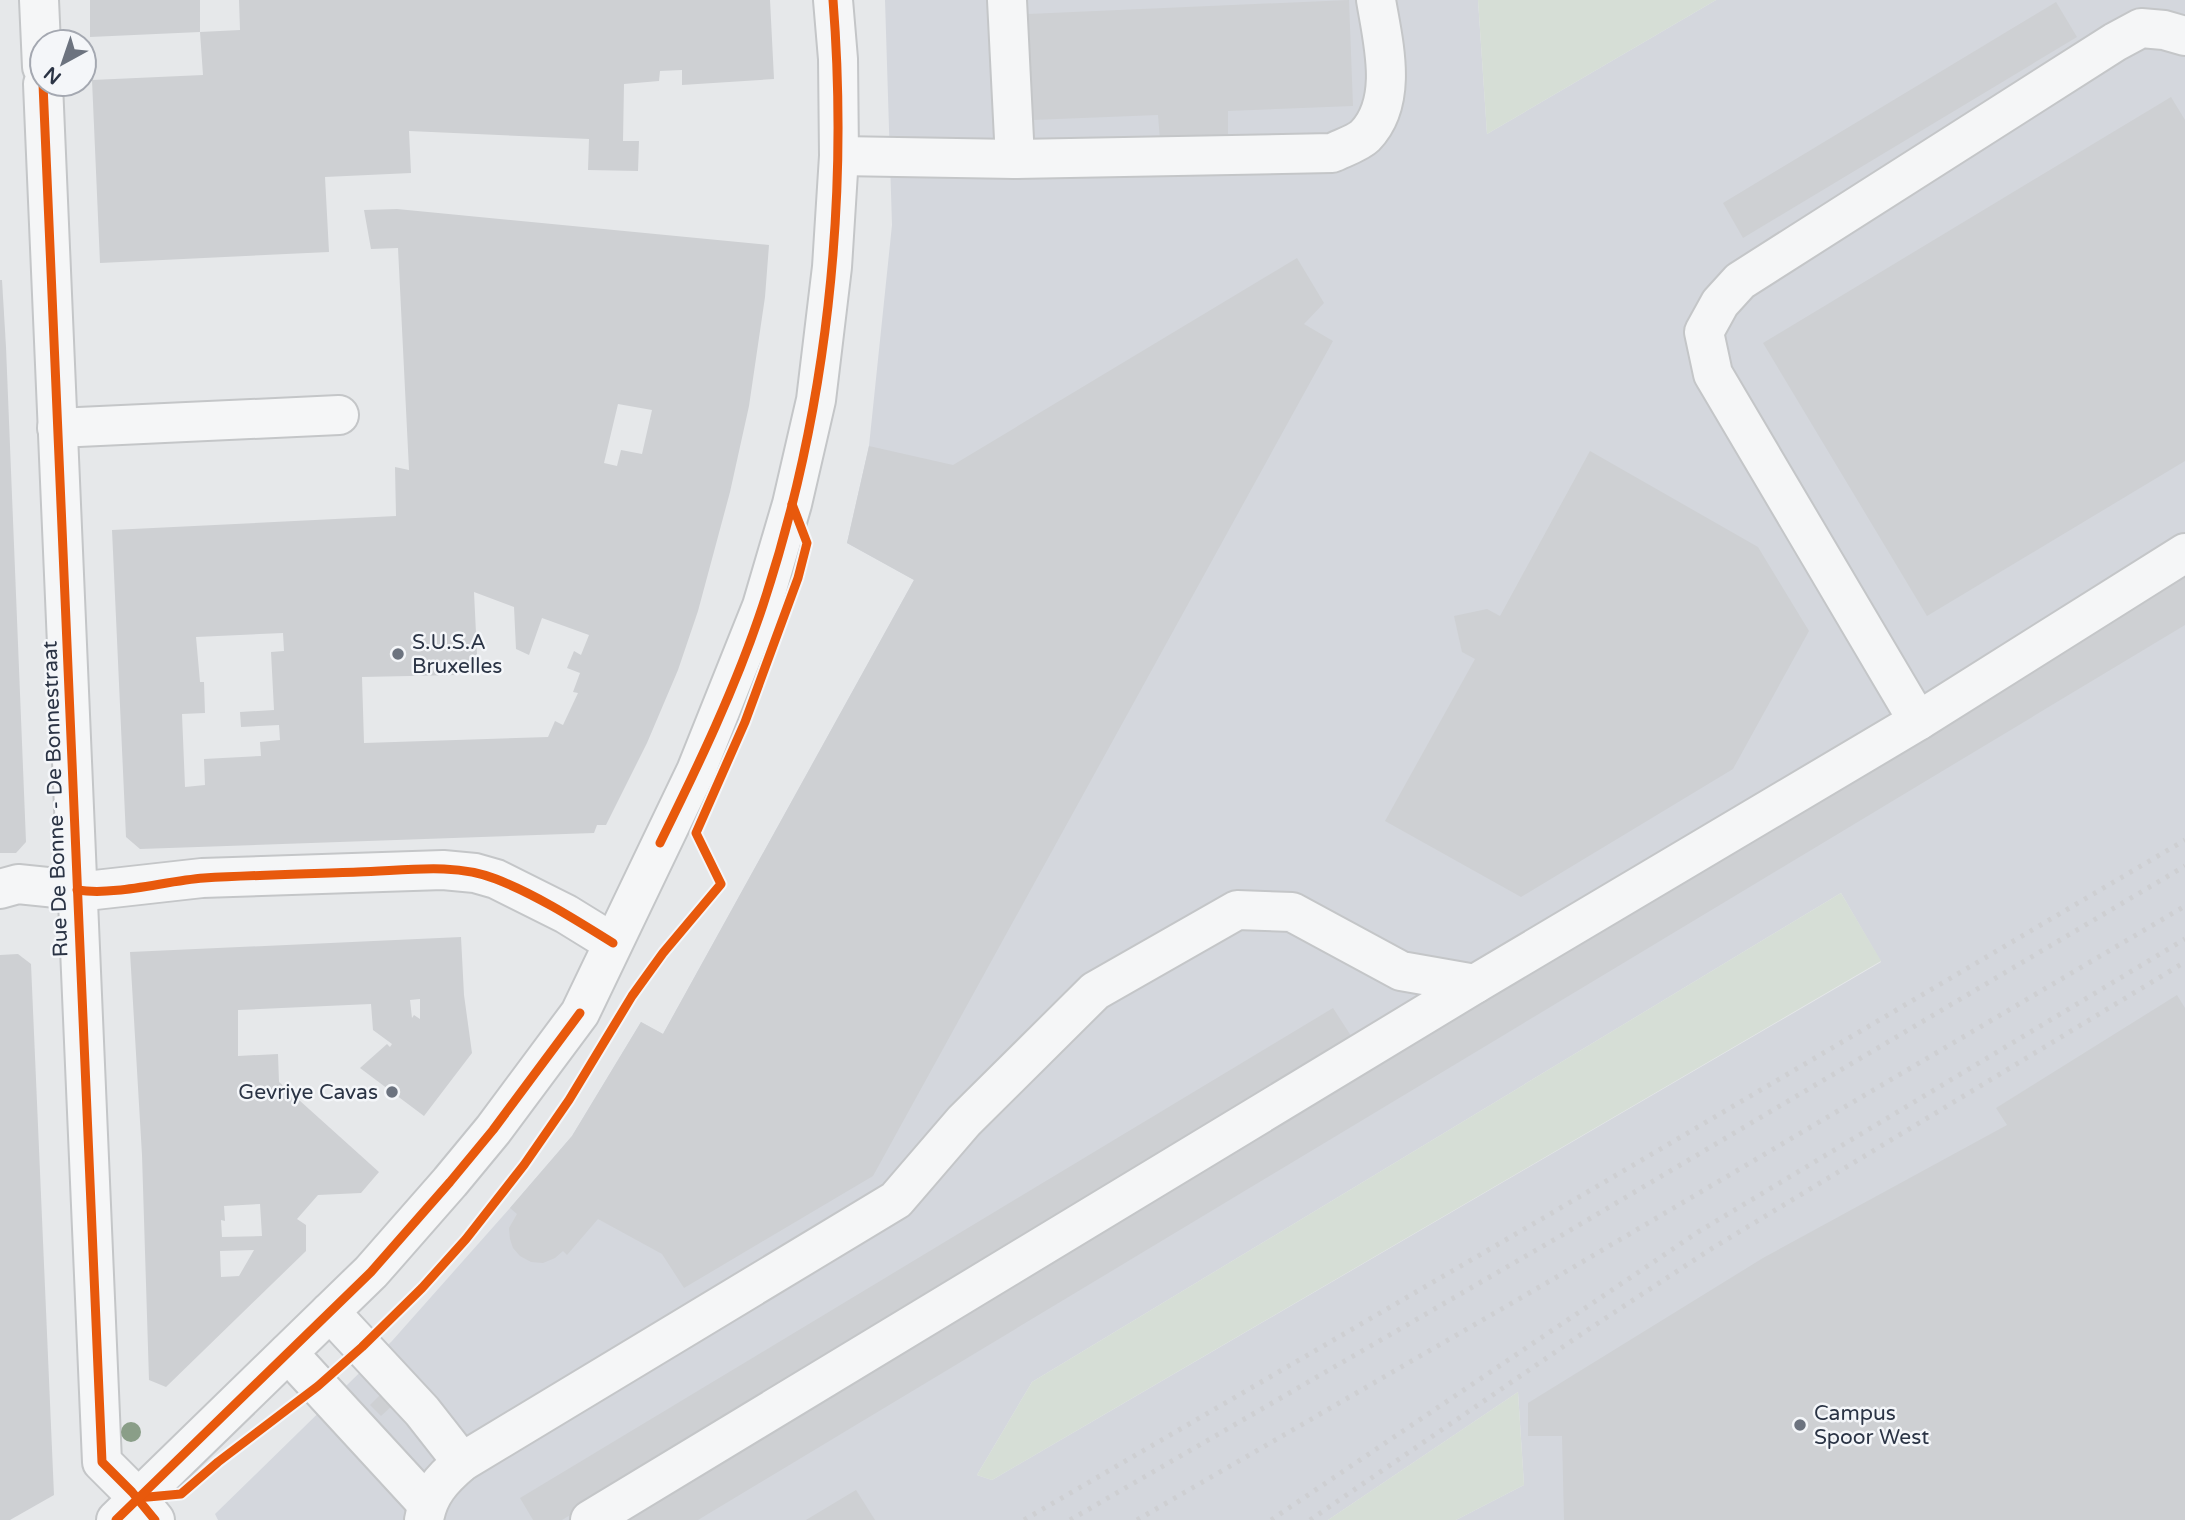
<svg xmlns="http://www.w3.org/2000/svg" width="2185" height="1520" font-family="'Varela Round',sans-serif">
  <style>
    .built { fill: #d4d7dd; fill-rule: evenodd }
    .green { fill: #d6ded6 }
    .building { fill: #ced0d3; fill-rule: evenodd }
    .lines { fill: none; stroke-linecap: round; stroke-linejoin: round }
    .minor-casing { stroke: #c4c6c8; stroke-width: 42 }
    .minor { stroke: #f5f6f7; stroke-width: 38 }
    .rail { stroke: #cecfd2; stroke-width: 5; stroke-dasharray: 3.5 7; stroke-linecap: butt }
    .cycleway-casing { stroke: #f4f6f9; stroke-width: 13 }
    .cycleway { stroke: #e8590c; stroke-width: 9 }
    .tree { fill: #8a9e88 }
    .poi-dot { fill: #6c737f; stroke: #f4f6f9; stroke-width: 2.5 }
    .labels { text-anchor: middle; stroke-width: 5; stroke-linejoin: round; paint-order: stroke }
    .poi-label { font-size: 21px; fill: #2b3445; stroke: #f4f6f9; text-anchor: start }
    .street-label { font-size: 21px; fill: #2b3445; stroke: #f4f6f9 }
  </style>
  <rect width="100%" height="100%" fill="#e6e8ea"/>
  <path class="built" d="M885 0H1478L1487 134 1716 0H2185V1520H1456L1524 1485 1518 1392 1328 1520H218L215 1514 392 1341 510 1208 572 1136 641 1022 663 1034 914 580 847 543 869 446 892 225ZM1841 893 1881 962 992 1480 977 1475 1032 1382Z"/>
  <g class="green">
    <path d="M1478 0H1716L1487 134Z"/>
    <path d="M1841 893 1881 961 992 1480 977 1475 1032 1382Z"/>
    <path d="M1518 1392 1524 1485 1456 1520H1328Z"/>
  </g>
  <g class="building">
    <path d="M90 0H200V32L240 30 239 0H770L774 79 682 85V70L660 71 659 81 624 84 623 141H639L638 171 588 170 589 139 409 131 411 173 325 177 329 252 100 263 92 80 203 75 200 32 90 37Z"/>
    <path d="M1349 0 1353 106 1228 111V136L1160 140 1158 115 1032 120 1028 14Z"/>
    <path d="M2056 2 2077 37 1743 238 1723 203Z"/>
    <path d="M2171 97 2185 120V461L1927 616 1763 343Z"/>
    <path d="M397 209 769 245 765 297 749 406 730 492 698 611 678 670 647 743 606 825H597L594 833 140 849 126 837 112 530 396 516 395 467 409 470 398 248 371 249 364 210ZM618 404 652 410 642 454 621 450 617 466 604 463ZM474 592 514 607 516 649 529 655 542 618 589 635 581 655 574 651 567 668 580 673 573 692 578 693 563 725 555 721 548 737 364 743 362 677 457 675 477 654ZM283 633 284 651 271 652 274 710 240 712 241 727 279 725 280 740 260 742 261 756 204 759 205 785 185 787 182 714 205 713 204 682H200L196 637Z"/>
    <path d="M1297 258 1324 303 1304 324 1333 341 873 1176 684 1288 662 1254 598 1219 567 1255 563 1251 555 1258 543 1263 531 1262 520 1256 513 1248 510 1239 509 1228 517 1214 510 1208 572 1136 641 1022 663 1034 914 580 847 543 869 446 953 465Z"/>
    <path d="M0 280H2L6 347 26 842 16 853H0Z"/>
    <path d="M1590 451 1758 547 1809 631 1733 769 1521 897 1385 821 1475 659 1462 652 1454 616 1487 609 1500 616Z"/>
    <path d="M2185 576V625L698 1520H617Z"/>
    <path d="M461 937 464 995 472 1053 424 1116 360 1068 387 1044 390 1047 392 1044 373 1030 371 1004 238 1010V1056L278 1054 279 1082 379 1172 361 1193 318 1195 297 1219 306 1225V1251L166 1387 149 1380 142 1155 130 952ZM420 999V1019L414 1015 412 1018 410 1000ZM260 1204 262 1236 222 1237 221 1220 225 1221 224 1206ZM254 1250 239 1276 221 1277 220 1251Z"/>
    <path d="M18 954 31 964 54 1495 10 1520H0V955Z"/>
    <path d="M2177 995 2185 1008V1520H1564L1562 1436H1528V1403L1763 1258 2007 1125 1996 1108Z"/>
    <path d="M1333 1008 1355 1042 562 1520H533L520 1498Z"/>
    <path d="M383 1392 394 1404 381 1416 370 1405Z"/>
    <path d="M856 1490 875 1520H806Z"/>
  </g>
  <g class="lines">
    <defs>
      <g id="minor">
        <path d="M39 0 42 67"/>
        <path d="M1007 0 1015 159"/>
        <path d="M43 84 102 1462 132 1492 155 1520"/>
        <path d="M839 156 1015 159 1332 153C1342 148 1358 143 1365 136 1399 101 1383 42 1376 0"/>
        <path d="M57 428 339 415"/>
        <path d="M1918 721 1713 374 1704 332 1720 303 1740 281 2115 42 2141 28 2164 30 2185 36"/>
        <path d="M0 889 18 884 86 891 202 878 443 870 475 873 496 879 566 914 613 943"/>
        <path d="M330 1312 422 1411 462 1462"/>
        <path d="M288 1353 427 1504"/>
        <path d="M116 1520 371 1272 450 1182 493 1130 580 1013 696 771 762 606 792 504 816 400 832 267 839 156 838 59 833 0"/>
        <path d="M424 1520C428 1494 442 1479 462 1462L896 1200 964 1121 1095 991 1237 910 1292 912 1401 971 1475 984"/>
        <path d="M590 1520 1475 984 1918 721 2185 553"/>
      </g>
    </defs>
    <use href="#minor" class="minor-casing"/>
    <use href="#minor" class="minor"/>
    <g class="rail">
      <path d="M1024 1520 1545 1217 2185 840"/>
      <path d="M1070 1520 1557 1238 2185 866"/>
      <path d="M1137 1520 1555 1278 2185 906"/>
      <path d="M1271 1520 1698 1232 2185 939"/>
      <path d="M1310 1520 1589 1329 1711 1249 2185 962"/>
    </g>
    <defs>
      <g id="cycleway">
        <path d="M43 84 102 1462 132 1492 155 1520"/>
        <path d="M660 843C698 766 736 687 763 605 827 411 849 203 833 0"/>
        <path d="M77 890C116 896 164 881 204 878 255 875 307 874 358 872 402 871 454 862 496 879 537 895 576 920 613 943"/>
        <path d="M137 1498 181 1494 218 1462 318 1386 362 1347 422 1288 466 1239 524 1165 569 1100 632 996 663 953 721 884 696 833 745 722 798 578 807 543 792 504"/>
        <path d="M116 1520 371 1272 450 1182 493 1130 580 1013"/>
      </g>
    </defs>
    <use href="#cycleway" class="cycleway-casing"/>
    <use href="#cycleway" class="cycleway"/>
  </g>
  <circle class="tree" cx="131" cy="1432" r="10"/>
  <g class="poi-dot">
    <circle cx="398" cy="654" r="7"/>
    <circle cx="392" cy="1092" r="7"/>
    <circle cx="1800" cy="1425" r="7"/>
  </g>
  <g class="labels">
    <g class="poi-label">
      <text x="412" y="649">S.U.S.A<tspan x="412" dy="24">Bruxelles</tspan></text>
      <text x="378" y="1099" text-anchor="end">Gevriye Cavas</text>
      <text x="1814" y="1420">Campus<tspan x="1814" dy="24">Spoor West</tspan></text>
    </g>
    <g class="street-label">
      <text transform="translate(55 799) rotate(-92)" y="7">Rue De Bonne - De Bonnestraat</text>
    </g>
  </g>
  <g transform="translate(63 63) rotate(220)"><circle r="33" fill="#f4f6f9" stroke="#a4a8b1" stroke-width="2"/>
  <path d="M0-5L12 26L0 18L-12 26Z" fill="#6c737f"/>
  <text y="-10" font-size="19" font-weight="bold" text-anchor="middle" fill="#2b3445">N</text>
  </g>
</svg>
